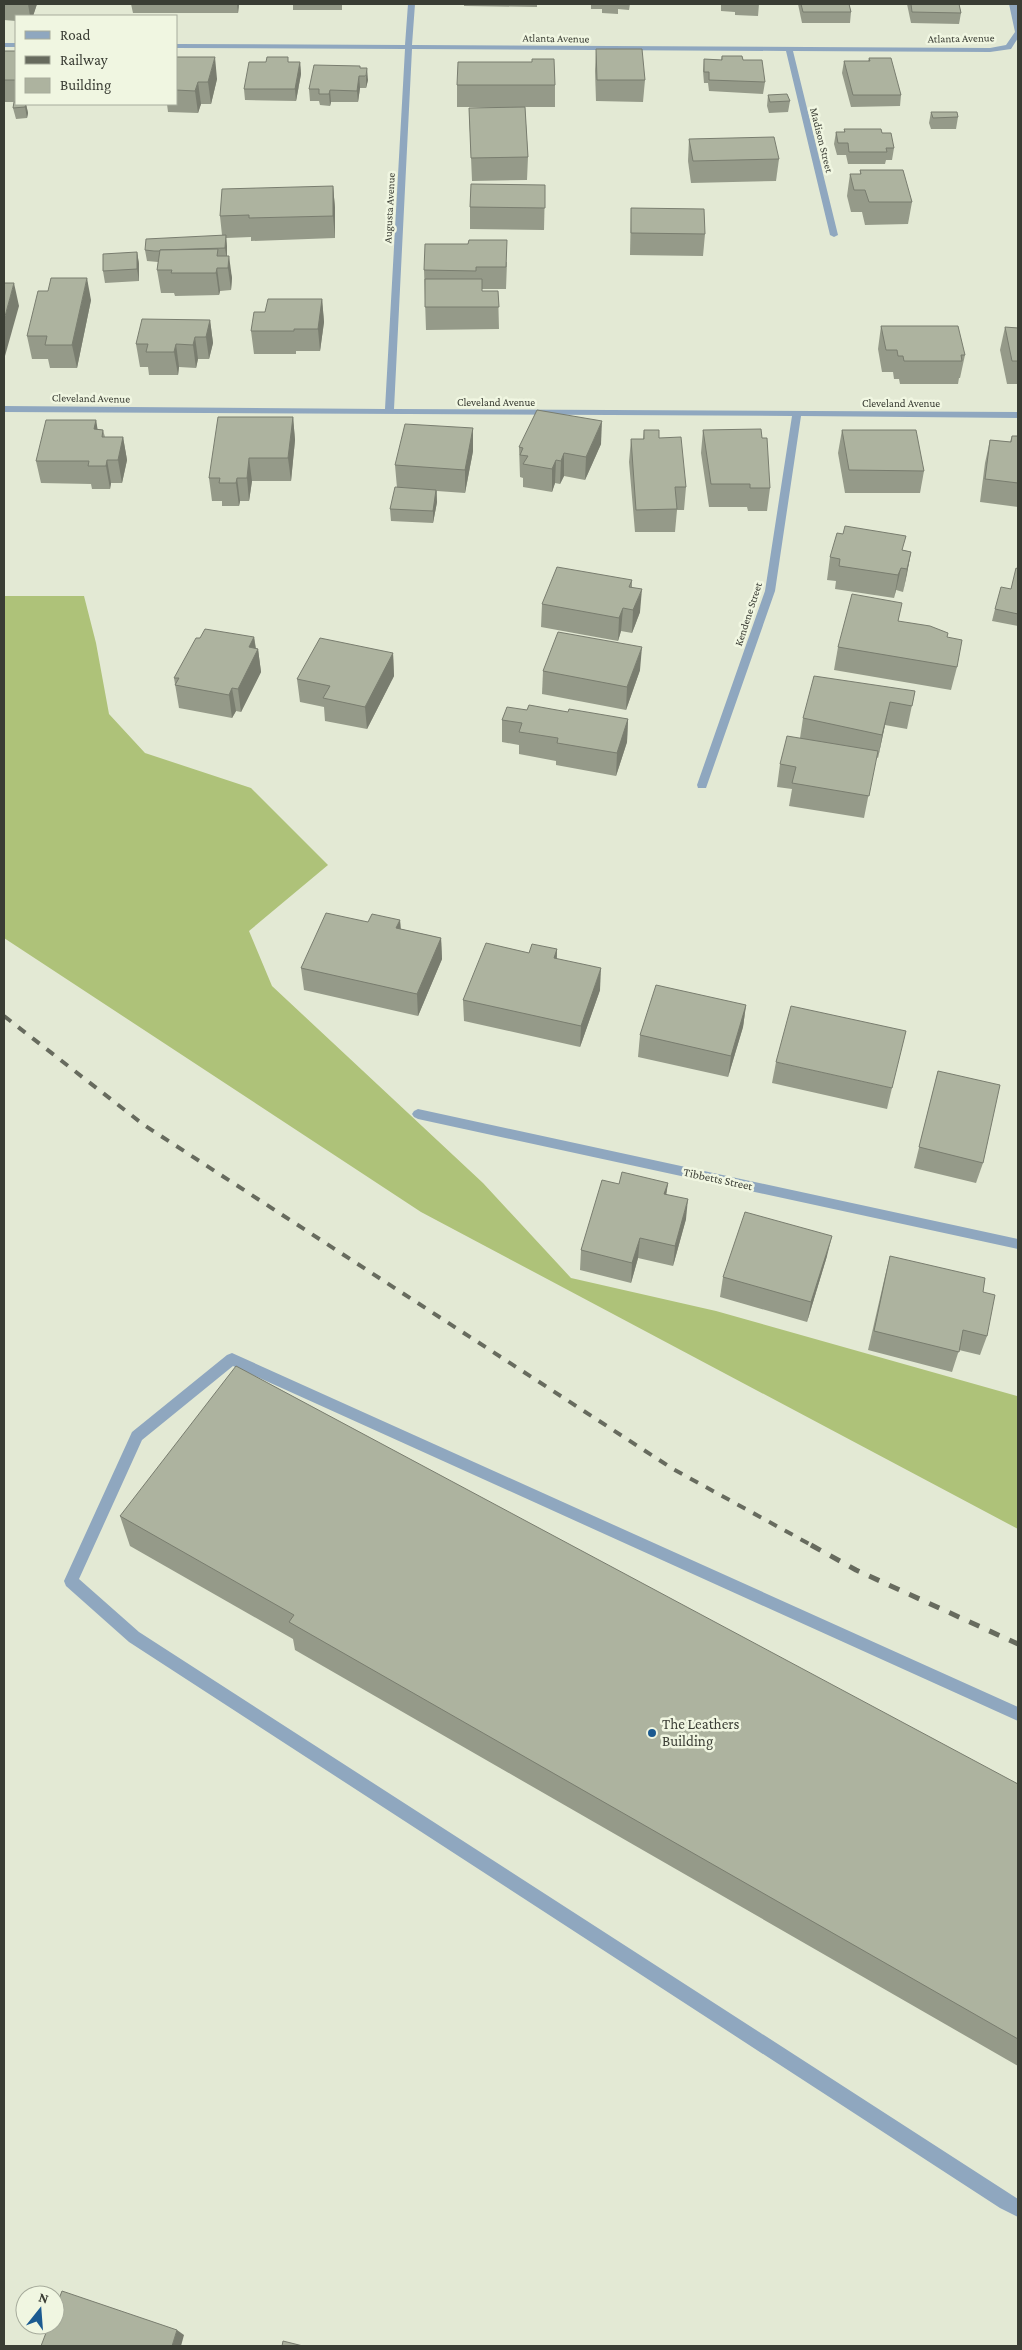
<svg xmlns="http://www.w3.org/2000/svg" width="1022" height="2350" font-family="'Crimson Pro',serif">
  <style>
    .forest { fill: #aec279 }
    .lines { fill: none; stroke-linecap: round; stroke-linejoin: round }
    .minor { fill: #8fa7bf; fill-rule: evenodd }
    .rail-far1 { stroke: #676b5e; stroke-width: 4; stroke-dasharray: 9 9; stroke-linecap: butt }
    .rail { stroke: #676b5e; stroke-width: 5; stroke-dasharray: 11 11; stroke-linecap: butt }
    .wall { fill: #959a89 }
    .shaded-wall { fill: #797d6f }
    .building { fill: #adb39f; stroke: #797d6f }
    .poi-dot { fill: #1b5a90; stroke: #f0f6e1; stroke-width: 2 }
    .labels { text-anchor: middle; stroke-width: 5; stroke-linejoin: round; paint-order: stroke }
    .far-street-label { font-size: 11px; fill: #3a3d34; stroke: #f0f6e1 }
    .street-label { font-size: 12px; fill: #3a3d34; stroke: #f0f6e1 }
    .near-poi-label { font-size: 15px; fill: #3a3d34; stroke: #f0f6e1; text-anchor: start }
  </style>
  <rect width="100%" height="100%" fill="#e3e9d4"/>
  <path class="forest" d="M4 596H84L96 643 109 714 145 753 251 788 328 865 249 931 272 986 483 1183 571 1278 716 1311 1017 1396 1018 1529 421 1212 4 938Z"/>
  <g class="lines">
    <g class="minor">
      <path d="M408 4H415L412 45 990 48 1006 45 1015 32 1009 4H1017L1018 38 1011 49 990 52 793 51 838 235 834 237 830 235 786 51 412 49 394 409 1018 412V418L801 416 775 591 706 788H698L697 785 765 591 792 416 4 412V406L385 409 405 49 176 48V44L405 45Z"/>
      <rect x="4" y="43" width="12" height="4"/>
      <path d="M418 1109 1018 1239V1249L418 1119 414 1117 412 1114 414 1111Z"/>
      <path d="M232 1353 1018 1707V1721L233 1366 142 1440 79 1579 139 1632 1018 2199V2217L1000 2208 129 1642 66 1586 64 1581 132 1432 227 1355Z"/>
    </g>
    <path class="rail-far1" d="M4 1016 144 1125 673 1469 813 1546"/>
    <path class="rail" d="M811 1545 856 1570 1018 1644"/>
  </g>
  <g class="wall">
    <path d="M4 4H37L33 16H16V21L4 20Z"/>
    <path d="M131 4H239L238 13H133Z"/>
    <rect x="293" y="4" width="49" height="6"/>
    <path d="M464 4H537V7L464 6Z"/>
    <path d="M591 4H630L629 10 618 9V14L602 13V9H591Z"/>
    <path d="M721 4H759L758 16 735 15V12L721 11Z"/>
    <path d="M798 4H849L851 12 850 23H802Z"/>
    <path d="M907 4H959L961 13 959 24 911 23Z"/>
    <path d="M596 49 645 80 643 102 596 101 595 71Z"/>
    <rect x="4" y="51" width="12" height="51"/>
    <path d="M722 56 743 60 765 82 763 94 709 91 708 83H704L703 71 704 59 721 60Z"/>
    <path d="M176 57 217 79 211 104H201L198 113 168 112 167 104H176Z"/>
    <path d="M869 58 901 95 900 106 851 107 842 73 844 61H868Z"/>
    <path d="M289 62H300L301 74 296 101 245 100 244 89Z"/>
    <path d="M360 68 368 80 366 88H360L358 102H331L330 106 320 105 319 101H310L309 89Z"/>
    <path d="M457 85H555V107H525L528 157 527 180 472 181 469 108 504 107H457Z"/>
    <path d="M768 95 790 101 788 112 769 113 767 106Z"/>
    <path d="M16 104H26L28 113 27 118 16 119 13 108Z"/>
    <path d="M931 112 958 117 956 129H931L929 123Z"/>
    <path d="M844 129 882 133 894 148 892 160H886L885 164H848L846 155H837L834 144 836 132H844Z"/>
    <path d="M689 139 779 159 776 181 691 183 688 161Z"/>
    <path d="M860 170 912 202 908 224 865 225 862 212H851L847 196 850 174H860Z"/>
    <path d="M545 185 544 230 470 229V207Z"/>
    <path d="M333 186 335 208V238L251 241V237L226 238 227 247V256L232 278 231 290 220 291 219 295 175 296 174 293H161L157 270 158 262 147 261 145 250 222 235 220 216Z"/>
    <path d="M631 208 705 234 703 256 630 255Z"/>
    <path d="M137 252 139 264V281L105 283 103 271Z"/>
    <path d="M507 262 506 289H482V291H498L499 329 426 330 424 270Z"/>
    <path d="M322 299 324 322 320 351H296V354H254L251 331 265 312Z"/>
    <path d="M91 300 77 368H50L48 359H32L27 336Z"/>
    <path d="M210 320 213 343 209 359H198L196 368 179 367 178 375H149L148 367H140L136 344Z"/>
    <path d="M881 326 965 355 960 378H959L958 384H900L899 379H894L893 372H882L878 349Z"/>
    <path d="M1005 327 1018 328V384H1007L1000 350Z"/>
    <path d="M293 417 295 440 291 481H252L249 501H240L239 506H222V501H212L209 478Z"/>
    <path d="M96 420 97 429 103 430 105 437H123L127 460 122 483H111L110 489H92L91 484 41 483 36 461Z"/>
    <path d="M473 428V451L465 493 437 491V502L433 523 391 521 390 509 397 488 395 465Z"/>
    <path d="M644 430 659 438 686 487 684 510H677L675 532H635L629 462 631 439H643Z"/>
    <path d="M703 430 770 488 767 511H748L747 507H709L701 453Z"/>
    <path d="M842 430 924 471 920 493H845L838 453Z"/>
    <path d="M1012 436H1018V507L980 502 985 463 990 440 1010 442Z"/>
    <path d="M601 444 585 480 564 476 560 484 555 483 552 492 523 487V478L520 477 519 447Z"/>
    <path d="M903 550 911 552 903 592 896 590 894 598 835 589 836 581 827 580 830 557Z"/>
    <path d="M1018 569V626L992 621 995 609 1011 589Z"/>
    <path d="M632 580V587L640 612 632 633 621 631 618 641 541 627 542 604Z"/>
    <path d="M899 621 957 667 951 690 834 670 838 647Z"/>
    <path d="M254 637 256 648 258 649 261 672 241 712 236 711 232 718 179 708 174 678 200 638Z"/>
    <path d="M393 653 394 676 367 729 325 721 324 707 300 702 297 679Z"/>
    <path d="M640 670 626 710 542 694 543 671Z"/>
    <path d="M915 691 907 729 885 725 878 758 876 757 864 818 789 806 792 789 777 787 780 764 800 738 803 718Z"/>
    <path d="M527 710 568 712 628 719 627 742 616 776 556 765V761L519 754V745L502 742V720Z"/>
    <path d="M400 920 401 929 441 938 442 959 418 1016 304 990 301 968 368 922Z"/>
    <path d="M557 949V959L600 990 580 1047 464 1021 463 1000 529 953Z"/>
    <path d="M746 1005 743 1027 728 1077 638 1057 640 1035Z"/>
    <path d="M776 1062 892 1088 887 1109 772 1083Z"/>
    <path d="M938 1071 983 1163 976 1183 914 1168Z"/>
    <path d="M668 1183 666 1194 686 1219 673 1266 638 1258 631 1283 580 1270 581 1250 619 1184Z"/>
    <path d="M827 1256 807 1322 720 1297 723 1277Z"/>
    <path d="M890 1256 983 1292 987 1336 980 1355 959 1350 952 1372 868 1350 885 1276Z"/>
    <path d="M120 1516 1018 1784V2066L295 1650 293 1639 130 1546Z"/>
  </g>
  <g class="shaded-wall">
    <path d="M28 4H37L33 16H30Z"/>
    <path d="M237 4H239L238 13Z"/>
    <path d="M215 57 217 79 211 104 208 82Z"/>
    <path d="M300 62 301 74 296 101 295 89Z"/>
    <path d="M367 68 368 80 366 88V76Z"/>
    <path d="M359 76 360 88 358 102 357 91Z"/>
    <path d="M198 82 201 104 198 113 195 91Z"/>
    <path d="M330 90 331 102 330 106 329 94Z"/>
    <path d="M26 104 28 113 27 118 25 107Z"/>
    <path d="M333 186 335 208V238L333 216Z"/>
    <path d="M226 235 227 247V260L225 248Z"/>
    <path d="M137 252 139 264V281L137 269Z"/>
    <path d="M229 256 232 278 231 290 228 268Z"/>
    <path d="M217 268 220 291 219 295 216 273Z"/>
    <path d="M87 278 91 300 77 368 72 345Z"/>
    <path d="M14 283 19 306 5 356 4 351V320Z"/>
    <path d="M322 299 324 322 320 351 318 329Z"/>
    <path d="M210 320 213 343 209 359 206 337Z"/>
    <path d="M195 337 198 359 196 368 193 345Z"/>
    <path d="M176 344 179 367 178 375 174 352Z"/>
    <path d="M293 417 295 440 291 481 288 458Z"/>
    <path d="M96 420 100 443 94 429Z"/>
    <path d="M602 421 601 444 585 480 586 457Z"/>
    <path d="M473 428V451L465 493V470Z"/>
    <path d="M123 437 127 460 122 483 118 460Z"/>
    <path d="M564 453V476L560 484 561 461Z"/>
    <path d="M249 458 252 481 249 501 247 478Z"/>
    <path d="M107 460 111 483 110 489 106 466Z"/>
    <path d="M556 460 555 483 552 492V469Z"/>
    <path d="M237 478 240 501 239 506 236 483Z"/>
    <path d="M436 490 437 502 433 523V511Z"/>
    <path d="M911 552 907 574 903 592 907 569Z"/>
    <path d="M901 568 896 590 894 598 898 575Z"/>
    <path d="M642 589 640 612 632 633 633 610Z"/>
    <path d="M623 608 621 631 618 641 619 618Z"/>
    <path d="M254 637 256 652 258 649 261 672 241 712 238 689 249 647Z"/>
    <path d="M642 647 640 670 626 710 627 687Z"/>
    <path d="M393 653 394 676 367 729 365 707Z"/>
    <path d="M232 688 236 711 232 718 229 695Z"/>
    <path d="M890 702 885 725 878 758 882 735Z"/>
    <path d="M628 719 627 742 616 776 617 753Z"/>
    <path d="M400 920 401 942 396 928Z"/>
    <path d="M441 938 442 959 418 1016 417 994Z"/>
    <path d="M557 949 556 971 554 958Z"/>
    <path d="M601 968 600 990 580 1047 581 1026Z"/>
    <path d="M746 1005 743 1027 728 1077 731 1056Z"/>
    <path d="M668 1183 665 1203 664 1194Z"/>
    <path d="M688 1199 686 1219 673 1266 675 1246Z"/>
    <path d="M832 1236 827 1256 807 1322 811 1302Z"/>
    <path d="M640 1238 638 1258 631 1283 632 1263Z"/>
    <path d="M177 2330 184 2335 181 2346H172Z"/>
  </g>
  <g class="building">
    <path d="M801 4H849L851 12H803Z"/>
    <path d="M911 4H959L961 13 912 12Z"/>
    <path d="M596 49H642L645 80H597Z"/>
    <rect x="4" y="51" width="12" height="29"/>
    <path d="M722 56H742L743 60H762L765 82 709 80V72H704V59L722 60Z"/>
    <path d="M176 57H215L208 82H198L195 91 176 90Z"/>
    <path d="M267 57H288V62H300L295 89H244L249 62H266Z"/>
    <path d="M869 58H891L901 95H853L844 61H870Z"/>
    <path d="M532 59H554L555 85H457L458 62H532Z"/>
    <path d="M314 65 360 66V68H367L366 76H359L357 91 330 90 329 94H319V89H309Z"/>
    <path d="M787 94 790 101 770 102 768 95Z"/>
    <path d="M14 102H16V104H26L25 107 13 108Z"/>
    <path d="M525 107 528 157 471 158 469 108Z"/>
    <path d="M931 112H957L958 117 933 118Z"/>
    <path d="M844 129H881L882 133H891L894 148H886L887 152H849L848 143H838L836 132H845Z"/>
    <path d="M774 137 779 159 693 161 689 139Z"/>
    <path d="M860 170H903L912 202H869L865 190H854L850 174H861Z"/>
    <path d="M471 184 545 185V208L470 207Z"/>
    <path d="M333 186V216L249 218V215L220 216 222 189Z"/>
    <path d="M631 208 704 209 705 234 631 233Z"/>
    <path d="M226 235 225 248 160 250V251H154L145 250 146 239Z"/>
    <path d="M469 240H507L506 267H476V271L424 270 425 244H468Z"/>
    <path d="M218 249 217 256H229L228 268H217L216 273H171L172 270H157L160 250Z"/>
    <path d="M137 252V269L103 271V254Z"/>
    <path d="M51 278H87L72 345H45L47 336H27L38 291H48Z"/>
    <path d="M425 279H482V291H498L499 307H425Z"/>
    <path d="M4 283H14L4 320Z"/>
    <path d="M268 299H322L318 329H294V331H251L254 312H265Z"/>
    <path d="M142 319 210 320 206 337H195L193 345 176 344 174 352H146L148 344H136Z"/>
    <path d="M881 326H958L965 355H961L962 361H904L903 356H898L897 350H886Z"/>
    <path d="M1005 327 1018 328V361H1012Z"/>
    <path d="M537 410 602 421 586 457 564 453 561 461 556 460 552 469 523 464 528 456 520 455 523 448 519 447Z"/>
    <path d="M218 417H293L288 458H249L247 478H237L236 483H219L220 478H209Z"/>
    <path d="M46 420H96L94 429 103 430 102 437H123L118 460H107L106 466H88L89 461H36Z"/>
    <path d="M405 424 473 428 465 470 395 465Z"/>
    <path d="M761 429 762 438H767L770 488H750V484H711L703 430Z"/>
    <path d="M644 430H659V438L681 437 686 487H675L677 509 636 510 631 439H644Z"/>
    <path d="M842 430H916L924 471 849 470Z"/>
    <path d="M1012 436H1018V483L985 479 990 440 1011 442Z"/>
    <path d="M395 487 436 490 433 511 390 509Z"/>
    <path d="M845 526 906 536 902 550 911 552 907 569 901 568 898 575 839 566 840 559 830 557 837 533 843 534Z"/>
    <path d="M557 567 632 580 629 587 642 589 633 610 623 608 619 618 542 604Z"/>
    <path d="M1016 568 1018 569V614L995 609 1001 587 1011 589Z"/>
    <path d="M852 594 902 603 898 621 930 626 948 633 947 637 962 640 957 667 838 647Z"/>
    <path d="M205 629 254 637 249 647 258 649 238 689 232 688 229 695 175 685 179 678H174L196 638H200Z"/>
    <path d="M558 632 642 647 627 687 543 671Z"/>
    <path d="M320 638 393 653 365 707 323 698 330 686 297 679Z"/>
    <path d="M814 676 915 691 912 706 890 702 882 735 803 718Z"/>
    <path d="M529 705 568 712 569 709 628 719 617 753 557 743 558 738 519 732 522 723 502 720 507 707 527 710Z"/>
    <path d="M787 736 878 751 869 796 792 783 796 767 780 764Z"/>
    <path d="M326 913 368 922 372 914 400 920 396 928 441 938 417 994 301 968Z"/>
    <path d="M486 943 529 953 532 944 557 949 554 958 601 968 581 1026 463 1000Z"/>
    <path d="M656 985 746 1005 731 1056 640 1035Z"/>
    <path d="M791 1006 906 1031 892 1088 776 1062Z"/>
    <path d="M938 1071 1000 1085 983 1163 919 1147Z"/>
    <path d="M622 1172 668 1183 664 1194 688 1199 675 1246 640 1238 632 1263 581 1250 602 1180 619 1184Z"/>
    <path d="M745 1212 832 1236 811 1302 723 1277Z"/>
    <path d="M890 1256 985 1278 983 1292 995 1295 987 1336 963 1330 959 1352 874 1331Z"/>
    <path d="M236 1366 1018 1784V2039L289 1622 294 1615 120 1516Z"/>
    <path d="M62 2291 177 2330 172 2346H41L49 2325H55V2309Z"/>
    <path d="M283 2341 303 2346H282Z"/>
  </g>
  <circle class="poi-dot" cx="652" cy="1733" r="5"/>
  <g class="labels">
    <g class="far-street-label">
      <text transform="translate(556 38) rotate(1)" y="4">Atlanta Avenue</text>
      <text transform="translate(961 38) rotate(-1)" y="4">Atlanta Avenue</text>
      <text transform="translate(822 140) rotate(76)" y="4">Madison Street</text>
      <text transform="translate(389 208) rotate(-87)" y="4">Augusta Avenue</text>
      <text transform="translate(91 398) rotate(1)" y="4">Cleveland Avenue</text>
      <text x="496" y="406">Cleveland Avenue</text>
      <text x="901" y="407">Cleveland Avenue</text>
      <text transform="translate(748 614) rotate(-72)" y="4">Kendene Street</text>
    </g>
    <g class="street-label">
      <text transform="translate(718 1179) rotate(12)" y="4">Tibbetts Street</text>
    </g>
    <g class="near-poi-label">
      <text x="662" y="1729">The Leathers<tspan x="662" dy="17">Building</tspan></text>
    </g>
  </g>
  <rect width="1022" height="2350" fill="none" stroke="#3a3d34" stroke-width="10"/>
  <rect x="15" y="15" width="162" height="90" fill="#f0f6e1" stroke="#a7ac9c"/>
  <rect x="25" y="31" width="25" height="8" fill="#8fa7bf" stroke="#a7ac9c"/>
  <text x="60" y="40" font-size="15" fill="#3a3d34">Road</text>
  <rect x="25" y="56" width="25" height="8" fill="#676b5e" stroke="#a7ac9c"/>
  <text x="60" y="65" font-size="15" fill="#3a3d34">Railway</text>
  <rect x="25" y="78" width="25" height="15" fill="#adb39f" stroke="#a7ac9c"/>
  <text x="60" y="90" font-size="15" fill="#3a3d34">Building</text>
  <g transform="translate(40 2310) rotate(17)"><circle r="24" fill="#f0f6e1" stroke="#a7ac9c"/>
  <path d="M0-4L9 19L0 12L-9 19Z" fill="#1b5a90"/>
  <text y="-8" font-size="14" font-weight="bold" text-anchor="middle" fill="#3a3d34">N</text>
  </g>
</svg>
